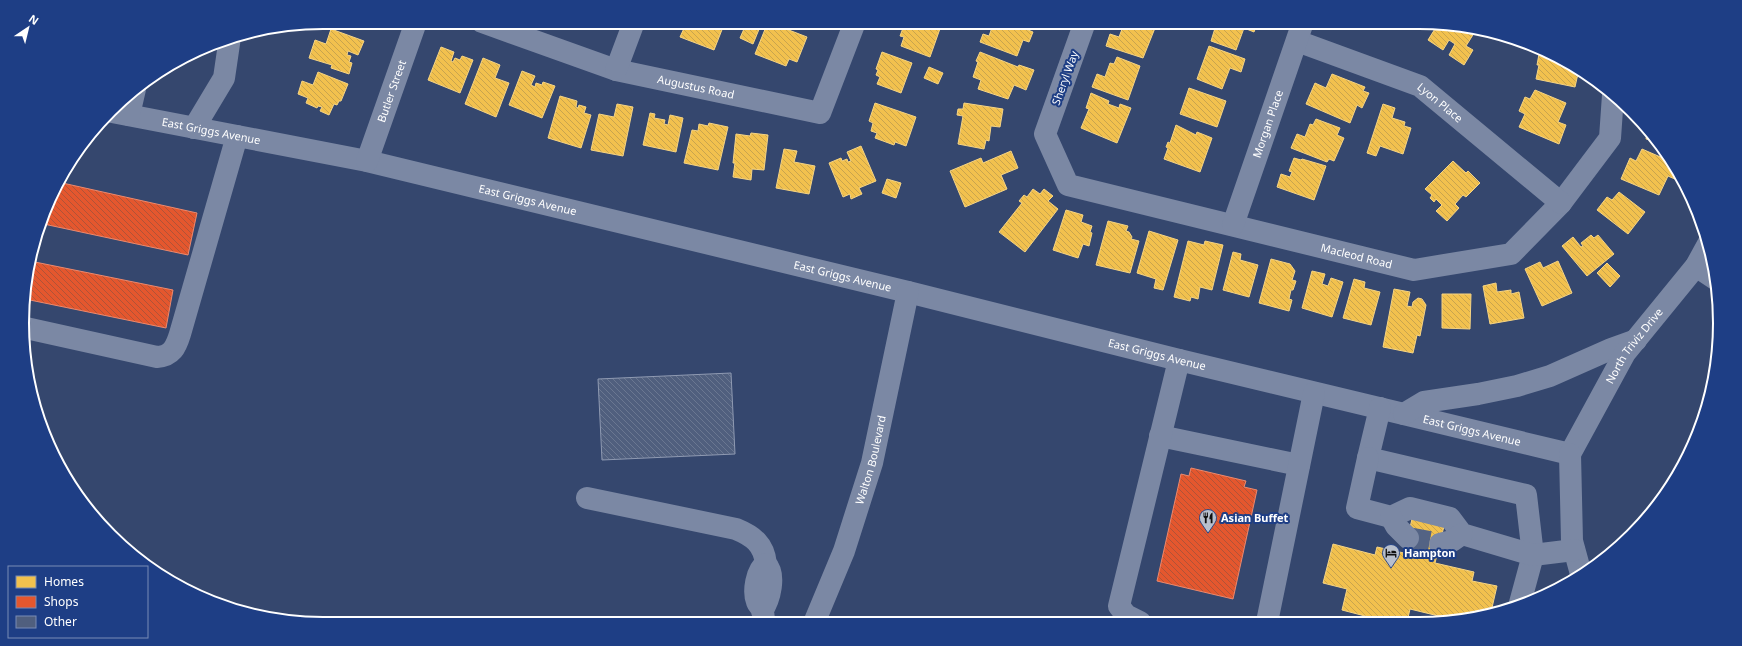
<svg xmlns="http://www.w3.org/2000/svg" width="1742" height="646" font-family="'Noto Sans',sans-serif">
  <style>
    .homes { fill: url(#homes-back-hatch); stroke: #f6d483 }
    .shops { fill: url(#shops-back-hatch); stroke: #ec896d }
    .building { fill: url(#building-back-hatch); stroke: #8f9ab2 }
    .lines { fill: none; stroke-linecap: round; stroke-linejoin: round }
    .minor-tunnel { stroke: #536384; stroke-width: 22; stroke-dasharray: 22 11; stroke-linecap: butt }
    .minor { stroke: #7b88a4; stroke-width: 22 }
    .labels { text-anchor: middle; stroke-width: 4; stroke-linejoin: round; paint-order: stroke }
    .street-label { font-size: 11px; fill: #fff; stroke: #1e3e85 }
    .poi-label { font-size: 11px; font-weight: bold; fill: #fff; stroke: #1e3e85; text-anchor: start }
    .rim { fill: none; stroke: #fff; stroke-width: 2 }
  </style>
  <defs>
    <pattern id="homes-back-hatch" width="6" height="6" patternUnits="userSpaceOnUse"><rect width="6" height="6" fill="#f2c14e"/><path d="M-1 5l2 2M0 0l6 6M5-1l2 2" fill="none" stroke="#c8a44e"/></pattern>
    <pattern id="shops-back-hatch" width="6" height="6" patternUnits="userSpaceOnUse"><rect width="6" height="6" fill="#e4572e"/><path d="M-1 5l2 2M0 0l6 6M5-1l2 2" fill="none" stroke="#af5338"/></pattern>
    <pattern id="building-back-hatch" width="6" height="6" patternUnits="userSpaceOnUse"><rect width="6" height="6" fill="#505f7e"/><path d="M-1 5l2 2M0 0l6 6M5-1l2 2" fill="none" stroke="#6a7791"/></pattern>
  </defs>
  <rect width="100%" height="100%" fill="#35476e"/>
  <g class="homes">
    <path d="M337 22H359L357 29Z"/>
    <path d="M680 22H725L714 50 680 37 686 24Z"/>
    <path d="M747 22H762L753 44 740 38Z"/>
    <path d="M768 22 807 37 797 62 789 59 786 66 755 54Z"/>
    <path d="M795 22H811L809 28Z"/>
    <path d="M892 22 942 23 930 57 901 46 904 37 900 36 903 28 891 24Z"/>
    <path d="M994 22H1009L1033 32 1029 42 1023 40 1017 56 980 42 983 34 989 36Z"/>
    <path d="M1128 22H1139L1155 28 1143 58 1106 46 1110 34 1119 37 1124 24 1127 25Z"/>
    <path d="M1207 22H1258L1254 32 1244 28 1236 50 1211 41 1216 25Z"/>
    <path d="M1370 22H1381L1380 25Z"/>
    <path d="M1438 24 1476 30 1466 46 1473 50 1464 65 1449 55 1455 44 1449 40 1443 50 1428 40Z"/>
    <path d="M331 29 364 41 358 55 348 51 347 55 351 56 349 62 352 63 349 74 331 68 332 65 309 58 315 40 326 44Z"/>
    <path d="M1209 46 1245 59 1241 72 1230 68 1222 89 1197 79Z"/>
    <path d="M441 47 454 52 451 61 453 62 455 58 460 60 462 56 473 60 460 93 428 80Z"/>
    <path d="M882 52 912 63 901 93 877 84 880 77 876 75 878 70 876 69Z"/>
    <path d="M980 52 1018 67 1019 65 1034 70 1026 90 1014 85 1008 99 978 89 981 80 973 77 978 62 976 61Z"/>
    <path d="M1539 54 1562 59 1579 69 1575 87 1536 79 1539 65H1537Z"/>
    <path d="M1117 57 1140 66 1128 100 1092 87 1097 74 1105 77 1110 63 1114 64Z"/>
    <path d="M483 58 500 65 495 78 509 83 496 117 465 104Z"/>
    <path d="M929 67 943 73 938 84 924 78Z"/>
    <path d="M522 71 535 76 531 85 535 87 536 83 542 85 543 82 555 86 542 118 509 105Z"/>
    <path d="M318 72 348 84 341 101H339L337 105 334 104 329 115 320 111 322 107 318 106 317 108 306 103 308 98 298 94 302 81 313 85Z"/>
    <path d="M1332 74 1365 87 1363 91 1369 93 1362 108 1357 105 1350 123 1306 104 1315 83 1326 88Z"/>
    <path d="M1189 88 1226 101 1217 127 1180 114Z"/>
    <path d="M1535 90 1566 103 1558 122 1566 125 1559 144 1519 127 1525 114 1519 111 1525 97 1530 99Z"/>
    <path d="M1091 93 1109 101 1108 104 1119 108 1120 104 1131 108 1117 143 1081 128 1089 109 1086 108Z"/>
    <path d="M560 96 577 101 576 107 578 108 579 105 586 107 584 113 591 115 581 148 548 138Z"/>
    <path d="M875 103 916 117 906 146 895 142 894 145 875 138 877 133 871 131 873 123 869 121Z"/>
    <path d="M964 103 1003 109 1000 127 991 126 989 141 986 140 984 149 958 144 963 116 957 115 958 109H963Z"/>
    <path d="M617 104 633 107 623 156 591 150 599 114 614 117Z"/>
    <path d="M1383 104 1395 108 1392 118 1405 122 1404 126 1411 128 1403 154 1380 146 1376 156 1367 153Z"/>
    <path d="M650 113 655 114 654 118 665 120 664 124 668 125 670 115 683 118 676 152 643 145Z"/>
    <path d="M1316 119 1340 128 1337 135 1344 138 1334 161 1329 159 1327 162 1291 148 1297 134 1305 137 1310 124 1313 125Z"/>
    <path d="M709 123 728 127 718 170 684 163 692 130 698 131 699 124 708 126Z"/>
    <path d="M1176 125 1196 135 1197 132 1212 138 1200 172 1164 159 1168 148 1166 147 1168 142 1170 143Z"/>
    <path d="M1648 128 1657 141 1646 139Z"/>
    <path d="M751 133 768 135 764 170 752 169 751 180 733 177 735 163H733L736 134 750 136Z"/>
    <path d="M861 146 876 181 859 188 862 194 851 199 850 194 843 197 829 163 841 158 842 161 847 159 848 162 851 161 847 152Z"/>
    <path d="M784 149 797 151 794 162 815 166 809 194 776 188Z"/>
    <path d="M1642 149 1672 162 1680 173 1677 180 1668 176 1659 195 1621 179 1630 158 1636 161Z"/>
    <path d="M1011 151 1018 168 1001 175 1007 189 965 207 950 171 981 158 983 163Z"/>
    <path d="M1294 158 1301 160 1302 159 1326 166 1314 200 1277 187 1281 174 1290 177 1292 172 1289 171Z"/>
    <path d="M1453 161 1466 173 1468 171 1480 183 1466 197 1463 195 1455 204 1459 208 1447 221 1436 211 1442 205 1436 199 1434 202 1430 198 1432 195 1425 189Z"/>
    <path d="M887 179 901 183 896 198 882 193Z"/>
    <path d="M1033 189 1040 194 1044 189 1053 196 1048 201 1058 209 1025 252 999 232 1022 203 1019 201 1024 195 1027 197Z"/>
    <path d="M1619 192 1645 212 1628 234 1597 210 1607 197 1612 200Z"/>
    <path d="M1066 210 1083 215 1081 222 1092 226 1090 232 1092 233 1089 246 1083 244 1078 258 1053 250Z"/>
    <path d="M1108 221 1128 226 1126 231 1129 232 1132 237 1131 239 1139 241 1130 273 1096 265Z"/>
    <path d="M1149 231 1178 240 1163 290 1154 288 1156 279 1137 273Z"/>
    <path d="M1591 235 1594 238 1598 235 1614 254 1587 276 1562 246 1573 237 1581 247 1583 246 1581 243Z"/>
    <path d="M1188 241 1204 245 1205 241 1223 245 1212 290 1200 287 1198 299 1191 297 1190 301 1174 297Z"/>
    <path d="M1233 252 1241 254 1240 260 1258 265 1249 297 1223 290Z"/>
    <path d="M1271 259 1290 264 1295 271 1292 280 1296 281 1293 290H1291L1289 299 1292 300 1289 311 1259 303Z"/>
    <path d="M1558 261 1572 293 1542 306 1525 269 1540 262 1543 268Z"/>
    <path d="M1607 263 1620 276 1610 287 1597 273Z"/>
    <path d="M1312 271 1325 274 1322 284 1328 286 1331 278 1343 282 1332 317 1302 308Z"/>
    <path d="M1354 279 1365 282 1364 288 1380 292 1371 325 1343 318Z"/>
    <path d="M1496 283 1497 292 1511 290V294L1519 292 1524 318 1490 324 1483 286Z"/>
    <path d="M1394 289 1410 292 1407 306 1412 307 1413 302 1418 298 1422 299 1426 305 1420 336 1417 335 1413 353 1383 347Z"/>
    <path d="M1442 294H1471L1470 329 1442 328Z"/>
    <path d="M1412 519 1444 526 1435 563 1474 572 1472 581 1497 586 1491 612 1459 621 1410 609 1407 622H1388L1342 610 1347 589 1323 583 1333 544 1375 555 1377 547 1404 553Z"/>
  </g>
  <g class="shops">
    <path d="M58 182 197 213 188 255 39 223Z"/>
    <path d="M30 261 173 290 166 328 25 299V283Z"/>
    <path d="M1191 468 1246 481 1244 487 1257 490 1233 599 1157 581 1181 474 1189 476Z"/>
  </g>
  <path class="building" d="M731 373 735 454 602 460 598 379Z"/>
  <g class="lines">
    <path class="minor-tunnel" d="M1408 538 1440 544"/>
    <g class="minor">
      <path id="s1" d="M482 22 616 70 820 113 855 22"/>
      <path id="s2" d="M1085 22 1045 134 1068 185 1414 270 1511 254 1561 203 1610 138 1613 95"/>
      <path id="s3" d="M1297 41 1420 86 1561 203"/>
      <path d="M616 70 634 22"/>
      <path id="s4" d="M112 112 367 161 908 292 1179 360 1570 454"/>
      <path d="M129 115 135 89"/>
      <path d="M194 128 224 78 230 37"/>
      <path id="s5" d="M367 161 416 22"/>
      <path id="s6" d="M1233 225 1303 22"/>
      <path d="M1696 266 1717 280"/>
      <path d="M26 328 157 357C172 356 176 347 180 334L237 136"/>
      <path d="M1380 408 1368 458 1526 495 1533 555 1520 603"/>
      <path d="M1404 414 1424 402 1478 394 1517 386 1550 376 1611 349 1636 340"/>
      <path d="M1160 436 1299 465"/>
      <path id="s7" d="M1570 454 1625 353 1696 266 1708 244"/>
      <path d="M1570 454 1572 541 1581 574"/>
      <path d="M1368 458 1357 508 1391 517 1410 508 1450 518 1462 534 1533 555 1574 550"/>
      <path d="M587 498 736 529C753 536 764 544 766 564"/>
      <path d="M1391 517 1396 526 1408 538"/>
      <path d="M1440 544 1452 541 1462 534"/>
      <path d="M762 611C770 599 776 575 766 564 756 570 753 592 757 602 758 605 761 607 762 610 764 614 764 619 764 623"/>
      <path d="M1140 622 1126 615 1119 606 1179 360"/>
      <path d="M1267 622 1314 393"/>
      <path id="s8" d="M814 623 844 551 872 463 908 292"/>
    </g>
  </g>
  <defs>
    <symbol id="restaurant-pin" viewBox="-11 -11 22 30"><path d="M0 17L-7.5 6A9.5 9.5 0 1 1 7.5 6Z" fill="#b8bfcc" stroke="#1e3e85"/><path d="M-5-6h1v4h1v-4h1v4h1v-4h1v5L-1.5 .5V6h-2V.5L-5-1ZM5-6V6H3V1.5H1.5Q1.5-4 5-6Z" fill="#111"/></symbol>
    <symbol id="hotel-pin" viewBox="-11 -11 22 30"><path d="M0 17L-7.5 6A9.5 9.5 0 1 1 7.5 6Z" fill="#b8bfcc" stroke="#1e3e85"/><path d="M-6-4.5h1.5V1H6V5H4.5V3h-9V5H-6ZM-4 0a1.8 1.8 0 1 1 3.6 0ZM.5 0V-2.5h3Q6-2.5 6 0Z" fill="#111"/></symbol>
  </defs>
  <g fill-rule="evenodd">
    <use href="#restaurant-pin" x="1198" y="508" width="20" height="27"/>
    <use href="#hotel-pin" x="1381" y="543" width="20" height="27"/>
  </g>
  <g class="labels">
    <g class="street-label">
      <text transform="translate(1065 78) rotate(-70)" y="4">Sheryl Way</text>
      <text dy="4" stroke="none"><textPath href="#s1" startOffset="224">Augustus Road</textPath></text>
      <text dy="4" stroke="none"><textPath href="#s5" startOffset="74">Butler Street</textPath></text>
      <text dy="4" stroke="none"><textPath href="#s3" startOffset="157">Lyon Place</textPath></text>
      <text dy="4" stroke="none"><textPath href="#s6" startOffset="107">Morgan Place</textPath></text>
      <text dy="4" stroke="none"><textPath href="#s4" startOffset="101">East Griggs Avenue</textPath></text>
      <text dy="4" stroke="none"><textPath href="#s4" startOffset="425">East Griggs Avenue</textPath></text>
      <text dy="4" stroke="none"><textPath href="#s2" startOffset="472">Macleod Road</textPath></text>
      <text dy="4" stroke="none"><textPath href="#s4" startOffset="749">East Griggs Avenue</textPath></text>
      <text dy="4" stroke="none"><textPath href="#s7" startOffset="126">North Triviz Drive</textPath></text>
      <text dy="4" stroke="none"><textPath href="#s4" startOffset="1073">East Griggs Avenue</textPath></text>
      <text dy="4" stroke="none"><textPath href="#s4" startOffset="1397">East Griggs Avenue</textPath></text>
      <text dy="4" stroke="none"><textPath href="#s8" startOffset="173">Walton Boulevard</textPath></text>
    </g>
    <g class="poi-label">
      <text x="1221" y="522">Asian Buffet</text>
      <text x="1404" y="557">Hampton</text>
    </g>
  </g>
  <path d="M0 0H1742V646H0ZM323 29H1419A294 294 0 0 1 1713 323V323A294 294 0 0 1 1419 617H323A294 294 0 0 1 29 323V323A294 294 0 0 1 323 29Z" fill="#1e3e85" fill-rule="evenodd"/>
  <path class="rim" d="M323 29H1419A294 294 0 0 1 1713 323V323A294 294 0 0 1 1419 617H323A294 294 0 0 1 29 323V323A294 294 0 0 1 323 29Z"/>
  <rect x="8" y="566" width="140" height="72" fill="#1e3e85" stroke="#788bb6"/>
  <rect x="16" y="576" width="20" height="12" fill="#f2c14e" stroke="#788bb6"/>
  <text x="44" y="586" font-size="12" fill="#ffffff">Homes</text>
  <rect x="16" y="596" width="20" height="12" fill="#e4572e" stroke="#788bb6"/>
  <text x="44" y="606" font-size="12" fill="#ffffff">Shops</text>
  <rect x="16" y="616" width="20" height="12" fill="#505f7e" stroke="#788bb6"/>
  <text x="44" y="626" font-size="12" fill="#ffffff">Other</text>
  <g transform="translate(28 28) rotate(35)" stroke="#1e3e85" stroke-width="3" paint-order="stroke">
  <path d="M0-3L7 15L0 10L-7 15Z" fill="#ffffff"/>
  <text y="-6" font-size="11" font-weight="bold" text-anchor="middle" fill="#ffffff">N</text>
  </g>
</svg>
